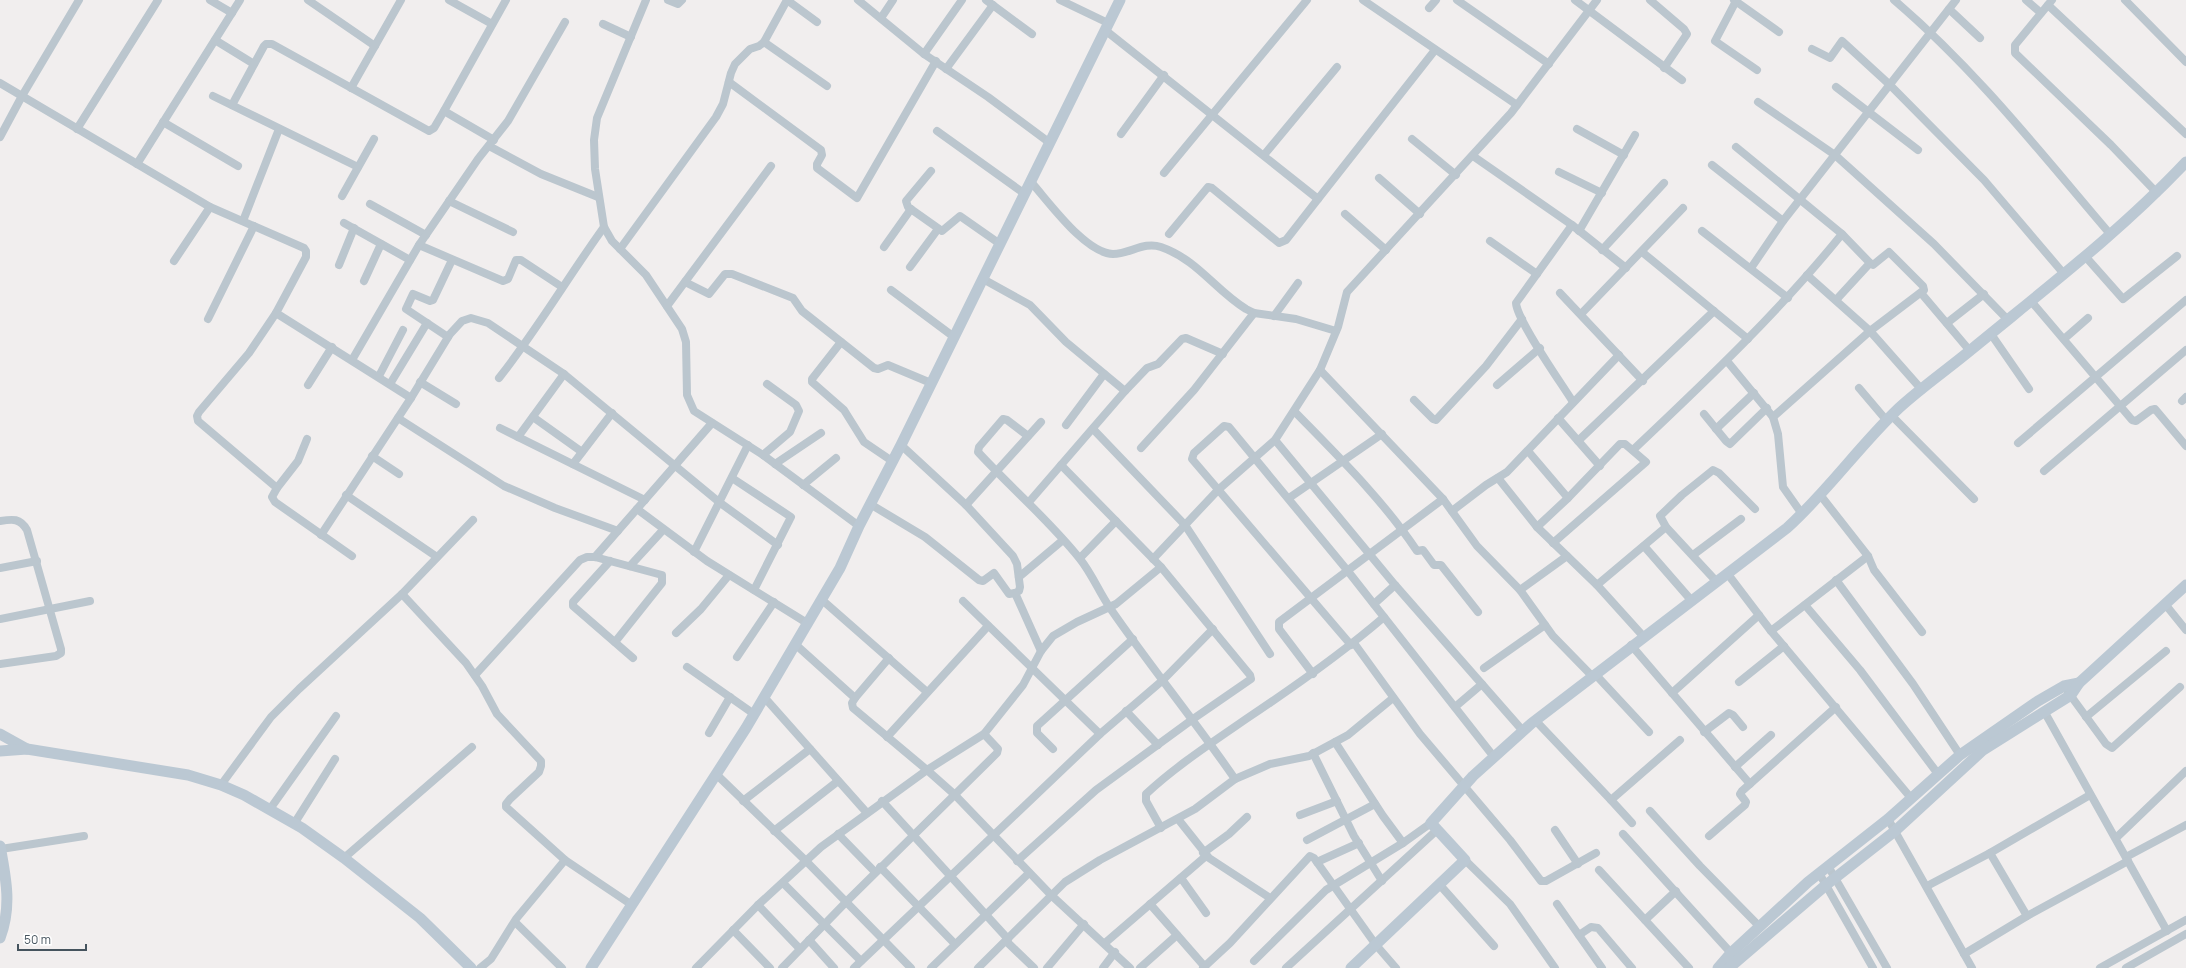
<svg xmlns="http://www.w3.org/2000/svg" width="2186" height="968" font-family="Manrope,sans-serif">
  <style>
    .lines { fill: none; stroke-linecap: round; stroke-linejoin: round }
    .street { stroke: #bbc6ce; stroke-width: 8 }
    .secondary { stroke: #bbc8d3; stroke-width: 11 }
  </style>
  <rect width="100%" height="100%" fill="#f1eeee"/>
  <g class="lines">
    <g class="street">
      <path d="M210 0 232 13"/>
      <path d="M308 0 375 46"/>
      <path d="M449 0 492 24"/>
      <path d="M646 0 597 118 594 140 595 169 604 227 612 241 646 275 682 329 686 342 687 395 694 411 763 455 859 526"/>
      <path d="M668 0 678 4 682 0"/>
      <path d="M787 0 817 22"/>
      <path d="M858 0 924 54 988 97 1050 143"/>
      <path d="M986 0 1032 34"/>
      <path d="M1060 0 1108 23"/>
      <path d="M1363 0 1517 105"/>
      <path d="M1457 0 1549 64"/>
      <path d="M1575 0 1682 80"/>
      <path d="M1650 0 1684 29 1687 34 1664 68"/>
      <path d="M1734 0 1779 32"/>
      <path d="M1894 0C1976 70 2040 152 2110 234"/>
      <path d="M2026 0 2041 13"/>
      <path d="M2052 0 2015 45V53L2111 145 2157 193"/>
      <path d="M2125 0 2186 62"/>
      <path d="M1736 1 1715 41 1757 70"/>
      <path d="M2048 5 2186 134"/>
      <path d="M1429 8 1436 0"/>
      <path d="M1949 9 1980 38"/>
      <path d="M881 18 893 0"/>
      <path d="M603 24 631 37"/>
      <path d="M1105 30 1318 199 1435 50"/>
      <path d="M215 40 254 64"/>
      <path d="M764 42 827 86"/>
      <path d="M1812 49 1830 58 1842 41 1890 85 1984 180 2064 274"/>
      <path d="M924 54 962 0"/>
      <path d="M946 69 993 5"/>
      <path d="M729 82 821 150 822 155 817 164V168L857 198 936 61"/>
      <path d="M0 83 210 207 304 248 306 251V257L276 313 411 398"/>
      <path d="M1836 87 1918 150"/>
      <path d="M351 88 401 0"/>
      <path d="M213 96 358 167"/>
      <path d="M1758 102 1835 155 1934 244 2008 320"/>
      <path d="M232 105 264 46 266 44H272L429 131 434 128 444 111 506 0"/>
      <path d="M444 111 494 140"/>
      <path d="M163 122 238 166"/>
      <path d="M77 129 158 0"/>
      <path d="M1577 129 1624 155"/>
      <path d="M937 131 1025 194"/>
      <path d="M1121 134 1164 75"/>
      <path d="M0 137 22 96 79 0"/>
      <path d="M1412 139 1456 175"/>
      <path d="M489 146 541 174 598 197"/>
      <path d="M1736 147 1842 234 1870 263 1836 300"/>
      <path d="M1264 155 1337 67"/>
      <path d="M1473 156 1572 225 1626 268"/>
      <path d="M137 164 240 0"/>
      <path d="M1712 165 1783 221"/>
      <path d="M931 171 906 201 908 207 942 231 960 216 1000 244"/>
      <path d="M1559 172 1602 193"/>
      <path d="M1164 173 1307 0"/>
      <path d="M1379 178 1420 214"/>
      <path d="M1031 182C1049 202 1085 253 1113 254 1130 254 1144 241 1161 247 1198 260 1215 290 1246 309L1254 313 1296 319 1336 331"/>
      <path d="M342 196 374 139"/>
      <path d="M449 201 513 232"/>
      <path d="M370 204 426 235"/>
      <path d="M1345 214 1386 250"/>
      <path d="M243 221 279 129"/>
      <path d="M344 223 410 260"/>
      <path d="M1572 225 1516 303C1517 321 1562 384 1573 402"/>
      <path d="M1579 231 1635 135"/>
      <path d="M1702 231 1788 298"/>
      <path d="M1169 234 1208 187 1212 188 1279 243 1286 240 1318 199"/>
      <path d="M1490 241 1537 274"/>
      <path d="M419 245 503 281 508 279 516 260H521L562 287"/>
      <path d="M884 247 911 209"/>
      <path d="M620 249 716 117 723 104 731 73 735 64 750 49 759 46 764 42 787 0"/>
      <path d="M1602 250 1664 183"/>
      <path d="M1642 252 1748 339"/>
      <path d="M2085 256 2123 299 2177 256"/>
      <path d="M174 261 210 207"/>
      <path d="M339 265 354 228"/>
      <path d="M910 267 938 229"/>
      <path d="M1751 268 1783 221 1956 0"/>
      <path d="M1807 275 1870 331 1922 390"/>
      <path d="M983 279 1030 305 1066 342 1125 391"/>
      <path d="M364 281 381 244"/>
      <path d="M685 282 709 294 725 274H732L793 298 802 311 874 368 878 369 888 365 931 383"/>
      <path d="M891 290 954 337"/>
      <path d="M1560 293 1643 381"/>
      <path d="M1921 293 1970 351"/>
      <path d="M2031 301 2132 420 2136 421 2151 410 2155 409 2186 446"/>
      <path d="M667 306 771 166"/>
      <path d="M276 313 249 353 199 412 197 416 198 421 277 488 272 497 275 502 352 556"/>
      <path d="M1581 314 1683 208"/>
      <path d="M1274 316 1298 283"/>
      <path d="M208 319 254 226"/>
      <path d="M1947 323 1984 294"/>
      <path d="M1991 334 2029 389"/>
      <path d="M448 337 406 309 413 294 430 301 433 300 452 260"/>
      <path d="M2064 339 2088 318"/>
      <path d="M841 342 812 379V382L844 410 864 442 892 461"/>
      <path d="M352 360 419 245 478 159 508 121 565 22"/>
      <path d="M1727 361 1773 417 1778 434 1783 487 1802 514"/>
      <path d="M1320 370 1443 499 1477 546 1520 590 1553 636 1592 676"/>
      <path d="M379 376 403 330"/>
      <path d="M499 378C537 330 568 277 604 227"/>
      <path d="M420 382 456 404"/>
      <path d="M390 384 427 323"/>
      <path d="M308 385 332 347"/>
      <path d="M1497 385 1540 348"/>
      <path d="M1859 388 1887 421"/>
      <path d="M1414 400 1433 419 1436 420 1486 366 1522 319"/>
      <path d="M2182 401 2186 397"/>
      <path d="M1295 412C1338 456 1383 500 1417 551L1423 550 1434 565H1441L1478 612"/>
      <path d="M1704 414 1726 441 1730 444 1767 408"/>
      <path d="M1892 416 1974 499"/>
      <path d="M533 417 582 452"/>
      <path d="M1773 417 1870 331 1924 290 1923 286 1889 252 1873 265 1870 263"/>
      <path d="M398 418 504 486 555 508 618 531"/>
      <path d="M1558 418 1600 466"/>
      <path d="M1066 425 1104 374"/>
      <path d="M500 428 645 500"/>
      <path d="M1093 429 1185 525 1270 654"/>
      <path d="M1716 429 1754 393"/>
      <path d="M518 437 564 374"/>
      <path d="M1275 440 1395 585 1523 731"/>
      <path d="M1578 441 1714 311"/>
      <path d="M2018 443 2186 300"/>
      <path d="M901 445 966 505 1013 556 1017 564 1020 587 1019 591 1015 593 1041 651"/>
      <path d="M1141 448 1194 390 1254 313"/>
      <path d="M1633 450C1706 381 1779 312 1842 234"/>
      <path d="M1528 451 1568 498"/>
      <path d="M763 455 790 432 799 411 796 405 767 384"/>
      <path d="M372 456 399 474"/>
      <path d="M573 464 612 413"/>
      <path d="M775 464 821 433"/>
      <path d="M2044 471 2186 350"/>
      <path d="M732 478 791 517 754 590"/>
      <path d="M1498 478 1537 527 1597 585 1643 636"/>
      <path d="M803 485 836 458"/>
      <path d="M277 488 298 461 307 439"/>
      <path d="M346 495 437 557"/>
      <path d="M1821 496 1868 556 1874 570 1922 632"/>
      <path d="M1289 498 1382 434"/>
      <path d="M1029 502 1125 391 1147 368 1158 364 1182 339 1186 338 1223 354"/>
      <path d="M870 504 925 537 979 580 983 581 994 573 1009 594 1015 593"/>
      <path d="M966 505 1041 422"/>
      <path d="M637 509 707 561 807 623"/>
      <path d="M1452 511 1486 485 1507 472 1619 355"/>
      <path d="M0 521C13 519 20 518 27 530L61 649V653L56 656 0 664"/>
      <path d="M1537 527 1568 498 1620 444H1625L1646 462 1553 543"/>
      <path d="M321 535 411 398 450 334 462 321 471 318 488 323 564 374 719 502 778 545"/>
      <path d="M1644 546 1691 600"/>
      <path d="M694 552 748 445"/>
      <path d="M1693 555 1741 519"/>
      <path d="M595 557 712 423"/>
      <path d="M1080 558 1116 521"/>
      <path d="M1153 559 1218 490 1275 440 1320 370 1338 327 1347 292 1511 113 1597 0"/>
      <path d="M610 561 573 602V606L633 658"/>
      <path d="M630 566 663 530"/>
      <path d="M0 568 37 561"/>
      <path d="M1727 573 1771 631 1911 798"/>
      <path d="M1019 577 1063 540"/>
      <path d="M1836 580 1913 684 1960 755"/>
      <path d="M1716 581 1666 527 1660 516 1682 495 1713 470 1719 473 1755 509"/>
      <path d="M1597 585 1666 527"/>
      <path d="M1520 590 1567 556"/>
      <path d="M402 594 466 663 482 686 497 714 541 761V766L539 772 510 799 506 804V807L565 860 632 905"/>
      <path d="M821 599 927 692"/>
      <path d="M963 601 1100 734"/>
      <path d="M1374 604 1395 585"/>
      <path d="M2165 604 2186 630"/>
      <path d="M1805 605 1860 670 1938 774"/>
      <path d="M0 619 90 601"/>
      <path d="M1771 631 1868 556"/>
      <path d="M676 633 701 609 729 575"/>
      <path d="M1354 643 1420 734 1510 840 1541 881H1546L1596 853"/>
      <path d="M795 644 855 698"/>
      <path d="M1351 645 1192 459 1194 453 1224 426 1229 427 1347 570 1494 757"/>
      <path d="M1631 645 1750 784"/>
      <path d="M737 657 774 602"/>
      <path d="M889 658 855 698 852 703 853 708 927 770 954 794 1051 895 1130 968"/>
      <path d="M687 667 754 714"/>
      <path d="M1484 668 1545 625"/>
      <path d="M1313 674 1279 629V622L1443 499"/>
      <path d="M1595 674 1649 732"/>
      <path d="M475 675 580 560 587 557H595L662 575V583L615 642"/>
      <path d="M1739 682 1784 646"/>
      <path d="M2068 692 2106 744 2112 748 2180 687"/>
      <path d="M1672 693 1759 615"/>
      <path d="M764 697 867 813"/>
      <path d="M1455 707 1482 684"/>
      <path d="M1126 711 1158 745"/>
      <path d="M2044 711 2167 931"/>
      <path d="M2086 717 2166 651"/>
      <path d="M1535 720 1611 800 1680 740"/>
      <path d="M1704 732 1729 713 1733 715 1743 727"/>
      <path d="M709 733 730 697"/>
      <path d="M887 737 988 626"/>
      <path d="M1335 742 1383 816 1403 843"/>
      <path d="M1053 749 1037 733V726L1133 639"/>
      <path d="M1313 753 1354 836 1382 881"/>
      <path d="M1735 767 1771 735"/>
      <path d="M716 774 806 861 911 968"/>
      <path d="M1235 779 1270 764 1309 756 1348 735 1393 698"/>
      <path d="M221 785 271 717 299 689 402 594 473 520"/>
      <path d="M1611 800 1632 823"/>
      <path d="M743 801 810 749"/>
      <path d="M882 801 1008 939"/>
      <path d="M270 809 336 716"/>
      <path d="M1650 811 1700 866 1759 926"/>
      <path d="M1300 815 1337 801"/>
      <path d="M1178 819 1209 858 1270 898"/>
      <path d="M1888 819 1972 968"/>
      <path d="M294 824 335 759"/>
      <path d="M1161 828 1146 801V794C1176 766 1213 742 1246 719 1294 687 1340 655 1384 617"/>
      <path d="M1555 830 1578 864"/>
      <path d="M774 831 838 781"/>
      <path d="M838 834 875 872"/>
      <path d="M1623 834 1731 953"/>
      <path d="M1709 836 1745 805 1746 802 1740 794 1742 791 1836 707"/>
      <path d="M2116 838 2186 771"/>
      <path d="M1307 840 1375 804"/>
      <path d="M1 849 84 836"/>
      <path d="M1203 853 1229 834 1247 817"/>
      <path d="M1990 853 2027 916"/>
      <path d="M2126 857 2186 825"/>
      <path d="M344 858 472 747"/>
      <path d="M1465 860 1510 904 1555 968"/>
      <path d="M1017 861 1096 790 1193 719 1251 679 1250 675 1161 567 1061 465"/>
      <path d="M1317 862 1359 843"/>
      <path d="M1828 866 1887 968"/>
      <path d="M880 867 955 944"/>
      <path d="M1599 870 1689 968"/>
      <path d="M1819 873 1873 968"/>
      <path d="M1181 878 1206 913"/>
      <path d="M783 883 861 961"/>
      <path d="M1439 884 1494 946"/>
      <path d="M1927 886 1990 853 2090 795"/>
      <path d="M1150 904 1205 967"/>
      <path d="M1557 904 1602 968"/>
      <path d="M758 905 800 949"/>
      <path d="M1645 920 1676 891"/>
      <path d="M515 922 562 968"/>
      <path d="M733 930 770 968"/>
      <path d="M1579 935 1591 927 1598 928 1632 968"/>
      <path d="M809 940 834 968"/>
      <path d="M1006 941 1034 968"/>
      <path d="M1105 943 1206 856"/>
      <path d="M1964 954 2027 916 2128 861"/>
      <path d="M1254 961 1326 890 1403 843 1431 823"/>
      <path d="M480 968 491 959 516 919 565 860"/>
      <path d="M696 968 758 905 821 847 927 770 984 734 1023 685 1041 651 1053 636 1077 622 1116 604 1161 567"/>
      <path d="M782 968 849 899 997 753 998 749 984 734"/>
      <path d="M854 968 1100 734 1163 680 1213 629"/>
      <path d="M931 968 1029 873"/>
      <path d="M978 968 1065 882 1100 860 1195 809 1235 779C1195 721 1150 666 1110 608 1099 592 1092 574 1080 559 1049 520 1011 488 978 452L979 447 1003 419 1007 420 1028 436"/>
      <path d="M1047 968 1084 924"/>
      <path d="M1103 968 1115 952"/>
      <path d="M1140 968 1177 935"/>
      <path d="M1203 968 1230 943 1310 856 1314 858 1376 945 1396 968"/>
      <path d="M1286 968 1437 830"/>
      <path d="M2100 968 2186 920"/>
      <path d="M2126 968 2186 934"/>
    </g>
    <g class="secondary">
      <path d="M0 734 27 749"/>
      <path d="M0 751 27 749 188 775 221 785 244 795 302 828 344 858 420 918 471 968"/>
      <path d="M0 846C6 878 12 907 0 938"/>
      <path d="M591 968 746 728 840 568 859 526 901 445 1120 0"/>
      <path d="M1351 968 1465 860 1431 823 1473 776 1532 723 1787 528C1828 491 1859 446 1899 408 1922 387 1948 369 1972 349 2045 289 2121 231 2186 162"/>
      <path d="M1718 968 1731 953 1808 882 1888 819 1960 755 2038 701 2064 686 2079 683"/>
      <path d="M1729 968 1826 885 1895 831 1983 750 2071 695 2079 683 2186 585"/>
    </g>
  </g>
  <path d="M18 944v6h68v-6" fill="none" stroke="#45535d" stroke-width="2"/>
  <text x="24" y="944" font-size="12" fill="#45535d" stroke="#ffffff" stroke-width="3" paint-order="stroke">50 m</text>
</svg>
